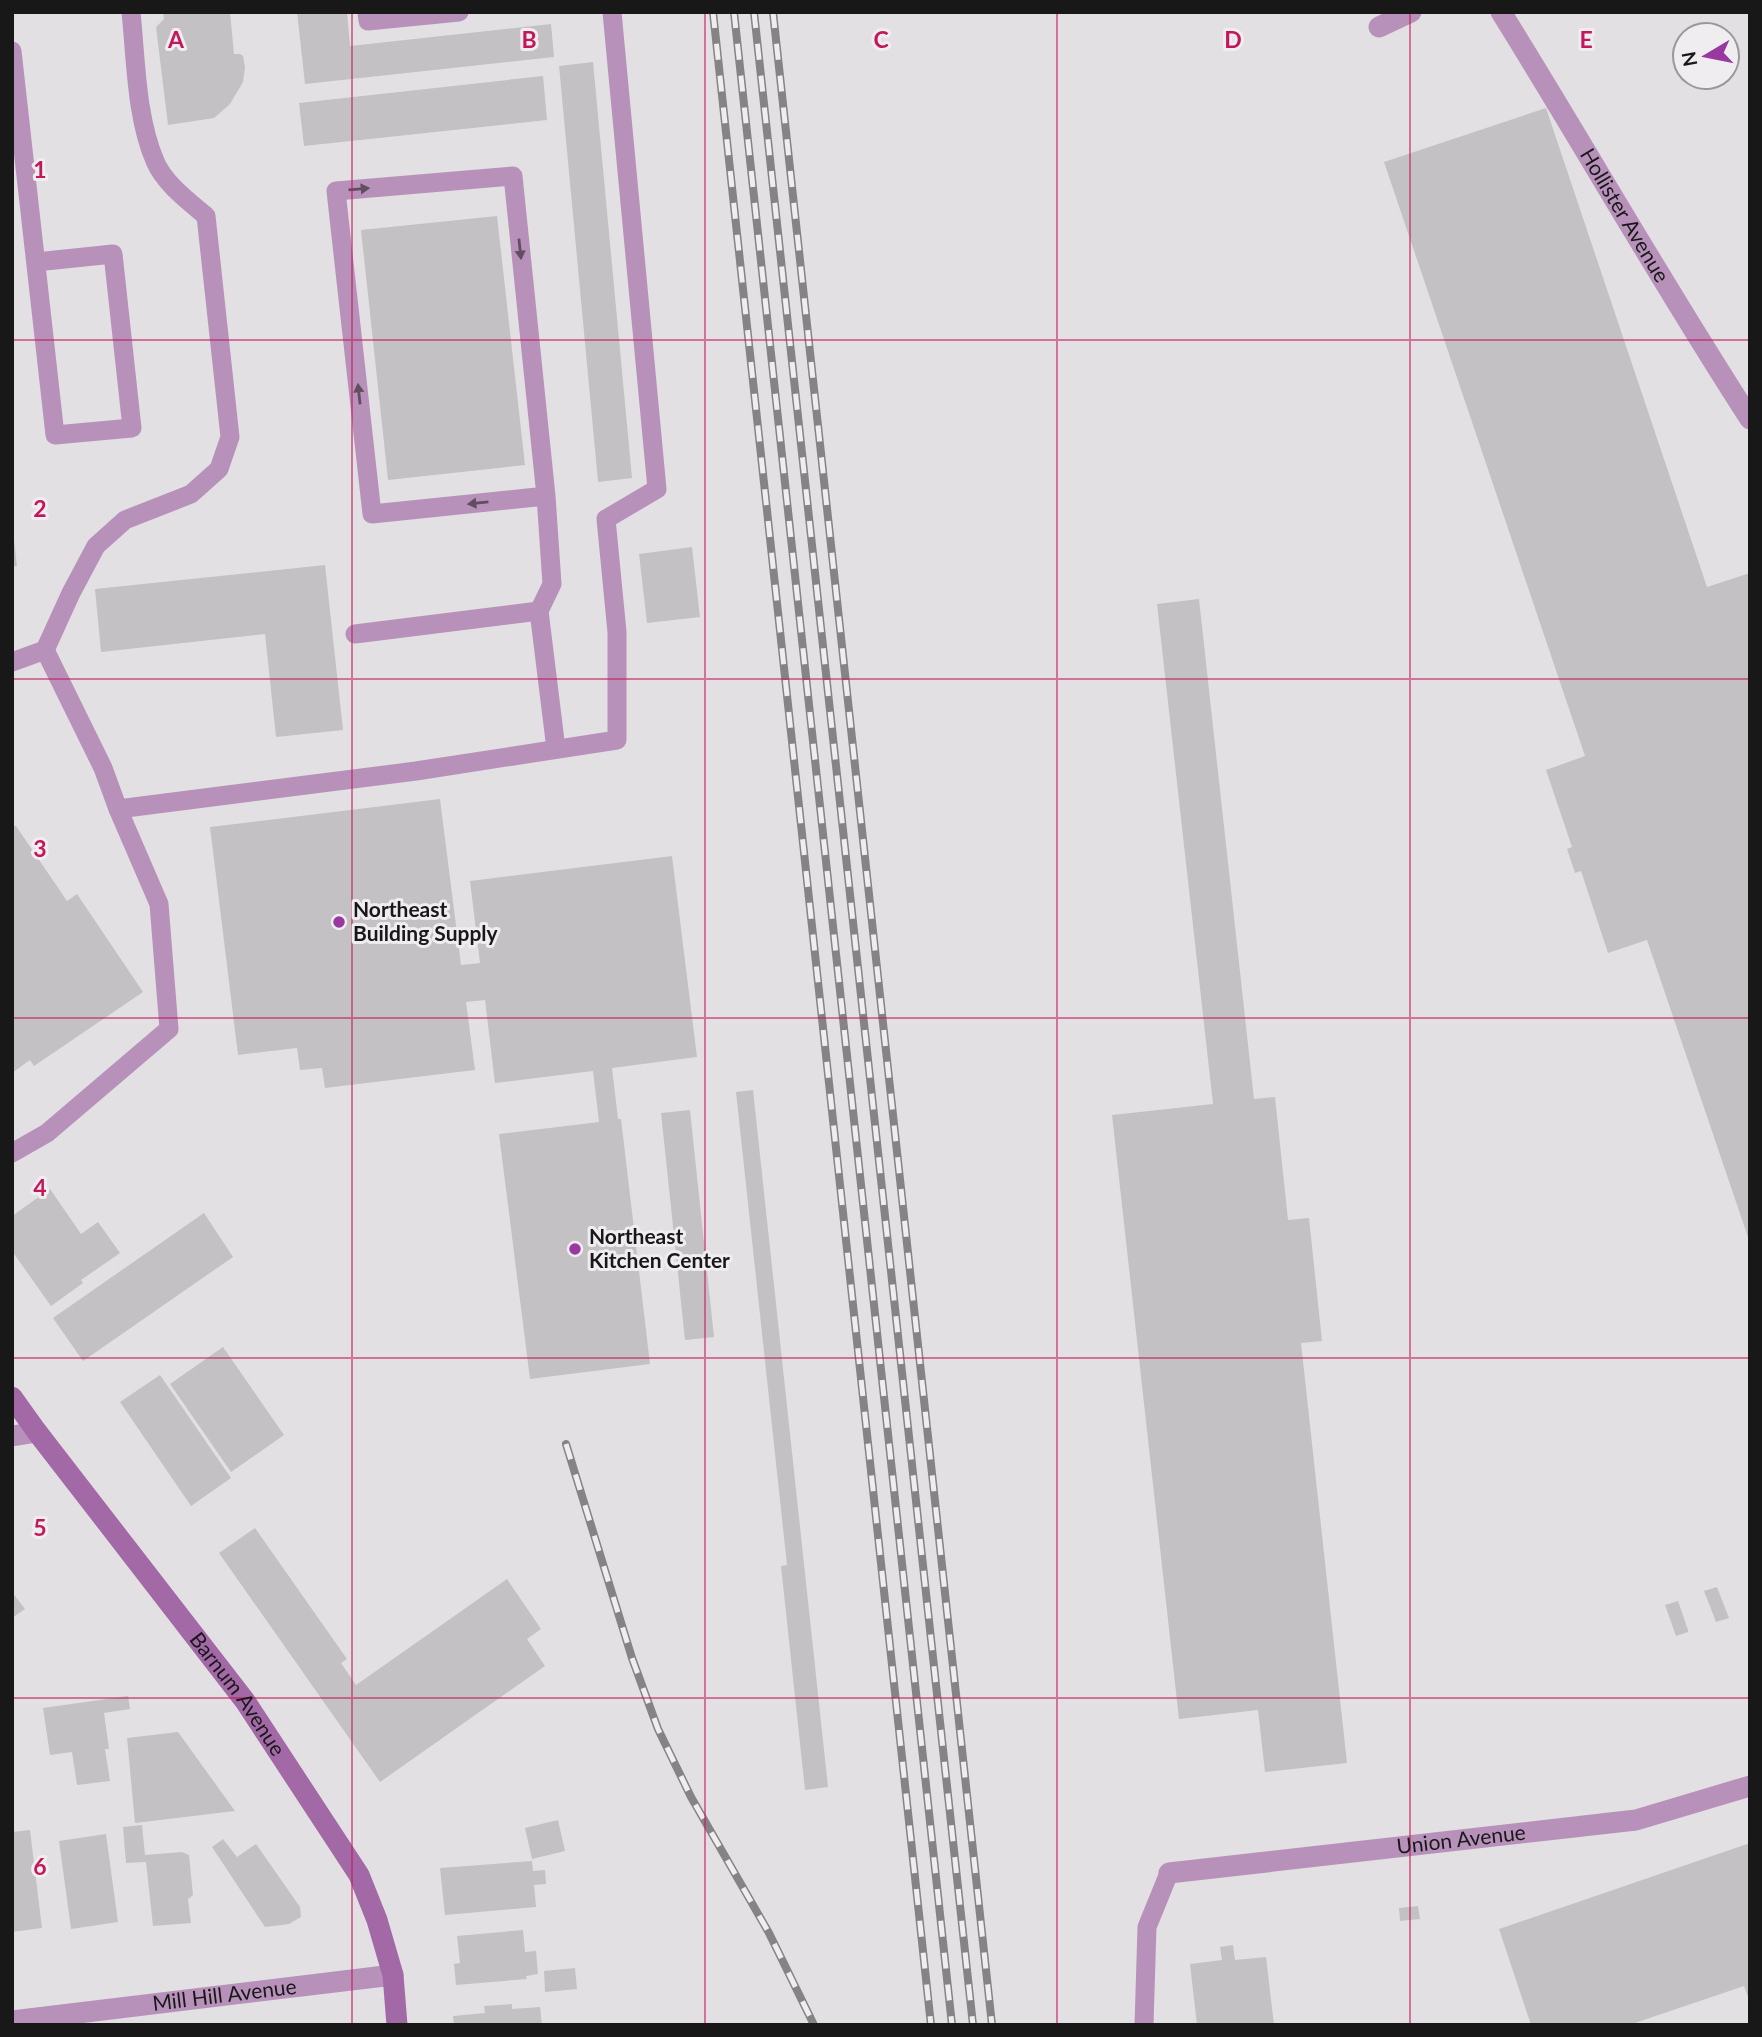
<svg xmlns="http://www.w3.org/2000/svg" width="1762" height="2037" font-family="Lato,sans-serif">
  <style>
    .building { fill: #c4c1c4 }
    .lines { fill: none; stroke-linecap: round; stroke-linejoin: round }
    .service { stroke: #b891ba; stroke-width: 19 }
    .minor { stroke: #b891ba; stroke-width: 21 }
    .secondary { stroke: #a269a6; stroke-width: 21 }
    .rail-casing { stroke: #858385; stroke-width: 8 }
    .rail { stroke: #f0edf0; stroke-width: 5; stroke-dasharray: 16; stroke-linecap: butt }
    .oneway { fill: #614e61 }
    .grid { fill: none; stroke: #c2185b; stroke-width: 2; stroke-opacity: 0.55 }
    .poi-dot { fill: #9938a0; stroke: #f0edf0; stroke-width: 2.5 }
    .labels { text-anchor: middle; stroke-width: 6; stroke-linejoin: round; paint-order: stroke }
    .street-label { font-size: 21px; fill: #191819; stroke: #f0edf0 }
    .poi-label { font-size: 21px; font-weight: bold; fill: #191819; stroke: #f0edf0; text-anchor: start }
    .grid-label { font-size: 23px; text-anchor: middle; font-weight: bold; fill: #c2185b; stroke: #f0edf0; stroke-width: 6; stroke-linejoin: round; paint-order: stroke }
  </style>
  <rect width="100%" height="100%" fill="#e2e0e3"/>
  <g class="building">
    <path d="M163 12H230L234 54H240L243 56 245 67 243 82 230 104 214 118 168 125 156 27 164 19Z"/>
    <path d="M297 12H347L350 46 551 24 554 57 305 84Z"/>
    <path d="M593 62 632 478 598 482 559 66Z"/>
    <path d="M543 76 547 120 304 146 299 103Z"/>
    <path d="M1546 108 1707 587 1750 573V1243L1647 940 1608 953 1581 871 1575 873 1567 849 1572 847 1546 770 1585 756 1384 162Z"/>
    <path d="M497 216 525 465 388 480 361 230Z"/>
    <path d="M12 539H14L17 566 12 567Z"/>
    <path d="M692 547 700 617 647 623 639 554Z"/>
    <path d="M325 565 343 730 276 737 265 634 101 652 95 589Z"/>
    <path d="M1199 599 1254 1099 1275 1097 1288 1220 1309 1218 1322 1341 1301 1343 1347 1763 1265 1772 1258 1710 1179 1719 1112 1115 1213 1104 1157 604Z"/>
    <path d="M440 799 461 965 480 963 470 881 672 856 697 1057 612 1068 618 1119H621L650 1364 530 1379 499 1134 599 1122 593 1071 495 1083 485 1000 466 1002 475 1070 325 1088 322 1068 300 1070 297 1048 238 1055 210 827Z"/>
    <path d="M12 826H16L67 901 77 894 143 992 34 1066 30 1060 12 1073Z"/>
    <path d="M753 1090 828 1787 805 1790 781 1566 787 1565 736 1092Z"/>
    <path d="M690 1110 714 1337 685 1340 661 1113Z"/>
    <path d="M50 1189 81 1234 98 1222 120 1253 81 1280 83 1283 51 1306 12 1251V1216Z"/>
    <path d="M204 1213 233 1257 83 1361 53 1318Z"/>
    <path d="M223 1347 284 1435 231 1472 170 1384Z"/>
    <path d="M160 1375 231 1478 191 1506 120 1402Z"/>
    <path d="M255 1528 347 1659 341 1663 356 1685 507 1579 541 1629 527 1639 545 1666 380 1782 219 1553Z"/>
    <path d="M1717 1587 1729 1618 1716 1622 1704 1591Z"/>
    <path d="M12 1592 25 1609 12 1618Z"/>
    <path d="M1678 1601 1688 1630V1632L1676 1636 1665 1605Z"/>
    <path d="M128 1696 130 1709 104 1713 109 1749H105L110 1781 77 1785 72 1752 50 1755 43 1708Z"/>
    <path d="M178 1732 235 1811 135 1823 127 1738Z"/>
    <path d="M558 1820 565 1851 532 1859 525 1828Z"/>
    <path d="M142 1825 145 1855 182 1852 189 1855 193 1895 188 1899 191 1923 153 1926 146 1862 126 1863 123 1827Z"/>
    <path d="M30 1830 42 1928 12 1932V1832Z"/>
    <path d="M106 1834 118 1922 71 1929 59 1841Z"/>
    <path d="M223 1839 237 1857 256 1844 300 1907 301 1917 289 1924 265 1927 212 1847Z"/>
    <path d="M1750 1843V2002L1744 1986 1629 2025H1531L1499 1929Z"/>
    <path d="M532 1861 533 1871 545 1870 546 1884 534 1885 536 1907 445 1915 440 1868Z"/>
    <path d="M1418 1906 1420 1919 1400 1921 1399 1908Z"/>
    <path d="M523 1930 525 1952 536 1951 538 1974 526 1976 527 1979 456 1985 454 1964 460 1963 457 1936Z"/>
    <path d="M1233 1945 1235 1960 1266 1957 1274 2025H1197L1190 1964 1222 1960 1220 1947Z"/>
    <path d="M575 1968 577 1989 545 1992 544 1971Z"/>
    <path d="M512 2004V2009L540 2007 542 2025H454L453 2016 485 2013 484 2006Z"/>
  </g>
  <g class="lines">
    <g class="service">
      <path d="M367 12 368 21 459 12"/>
      <path d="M12 51 55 435 132 428 113 254 36 262"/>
      <path d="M539 611 552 584 546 496 513 176 336 191 372 514 546 496"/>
      <path d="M355 634 539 611 556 749"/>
      <path d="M12 662 45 650 71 593 96 546 125 520 191 494 219 469 230 437 206 216C188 201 164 183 155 161 136 117 136 60 131 12"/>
      <path d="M118 809 416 771 617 740V632L606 519 657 489 612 12"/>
      <path d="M12 1153 47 1133 169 1029 159 904 118 809 103 768 45 650"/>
      <path d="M1144 2025 1147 1927 1169 1873"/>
    </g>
    <g class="minor">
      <path id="s1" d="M1501 12C1585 147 1663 285 1750 419"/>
      <path d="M1379 27 1411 12"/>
      <path d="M12 1436 37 1432"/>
      <path id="s2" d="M1169 1873 1636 1820 1750 1786"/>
      <path id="s3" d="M12 2021 393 1975"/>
    </g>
    <path class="secondary" id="s4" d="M12 1397 37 1432 245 1701 359 1875 377 1920 393 1975 397 2025"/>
    <defs>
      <g id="rail">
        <path d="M713 12 931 2025"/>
        <path d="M734 12 952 2025"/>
        <path d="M754 12 973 2025"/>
        <path d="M773 12 992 2025"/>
        <path d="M566 1444 632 1658 658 1729 691 1797 769 1933 814 2025"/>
      </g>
    </defs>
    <use href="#rail" class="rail-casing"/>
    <use href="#rail" class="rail"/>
  </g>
  <defs><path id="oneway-solid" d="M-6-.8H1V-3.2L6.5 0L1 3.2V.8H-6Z" transform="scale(1.75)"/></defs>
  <g class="oneway">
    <use href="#oneway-solid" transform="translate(359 189) rotate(-5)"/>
    <use href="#oneway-solid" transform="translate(520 249) rotate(84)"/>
    <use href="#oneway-solid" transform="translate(359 394) rotate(-96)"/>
    <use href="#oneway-solid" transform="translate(478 503) rotate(174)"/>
  </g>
  <path class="grid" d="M352 12V2025M705 12V2025M1057 12V2025M1410 12V2025M12 340H1750M12 679H1750M12 1018H1750M12 1358H1750M12 1698H1750"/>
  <g class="poi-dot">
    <circle cx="339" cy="922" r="7"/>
    <circle cx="575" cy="1249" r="7"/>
  </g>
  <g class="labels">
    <g class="street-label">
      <text dy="7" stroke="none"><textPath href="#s1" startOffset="238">Hollister Avenue</textPath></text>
      <text dy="7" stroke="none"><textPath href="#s4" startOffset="373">Barnum Avenue</textPath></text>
      <text dy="7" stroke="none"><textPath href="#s2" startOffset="294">Union Avenue</textPath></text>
      <text dy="7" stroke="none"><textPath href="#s3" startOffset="214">Mill Hill Avenue</textPath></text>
    </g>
    <g class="poi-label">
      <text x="353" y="917">Northeast<tspan x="353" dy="24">Building Supply</tspan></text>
      <text x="589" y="1244">Northeast<tspan x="589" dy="24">Kitchen Center</tspan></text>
    </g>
  </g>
  <g class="grid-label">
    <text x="176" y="48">A</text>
    <text x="529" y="48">B</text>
    <text x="881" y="48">C</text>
    <text x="1233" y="48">D</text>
    <text x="1586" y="48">E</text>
    <text x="40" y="178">1</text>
    <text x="40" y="517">2</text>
    <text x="40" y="857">3</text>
    <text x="40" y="1196">4</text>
    <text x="40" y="1536">5</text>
    <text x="40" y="1875">6</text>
  </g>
  <rect width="1762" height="2037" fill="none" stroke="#191819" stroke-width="28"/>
  <g transform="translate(1706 56) rotate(260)"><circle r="33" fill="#f0edf0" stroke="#9a989a" stroke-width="2"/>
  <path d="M0-5L12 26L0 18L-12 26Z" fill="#9938a0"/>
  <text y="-10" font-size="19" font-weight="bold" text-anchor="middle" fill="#191819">N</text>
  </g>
</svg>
